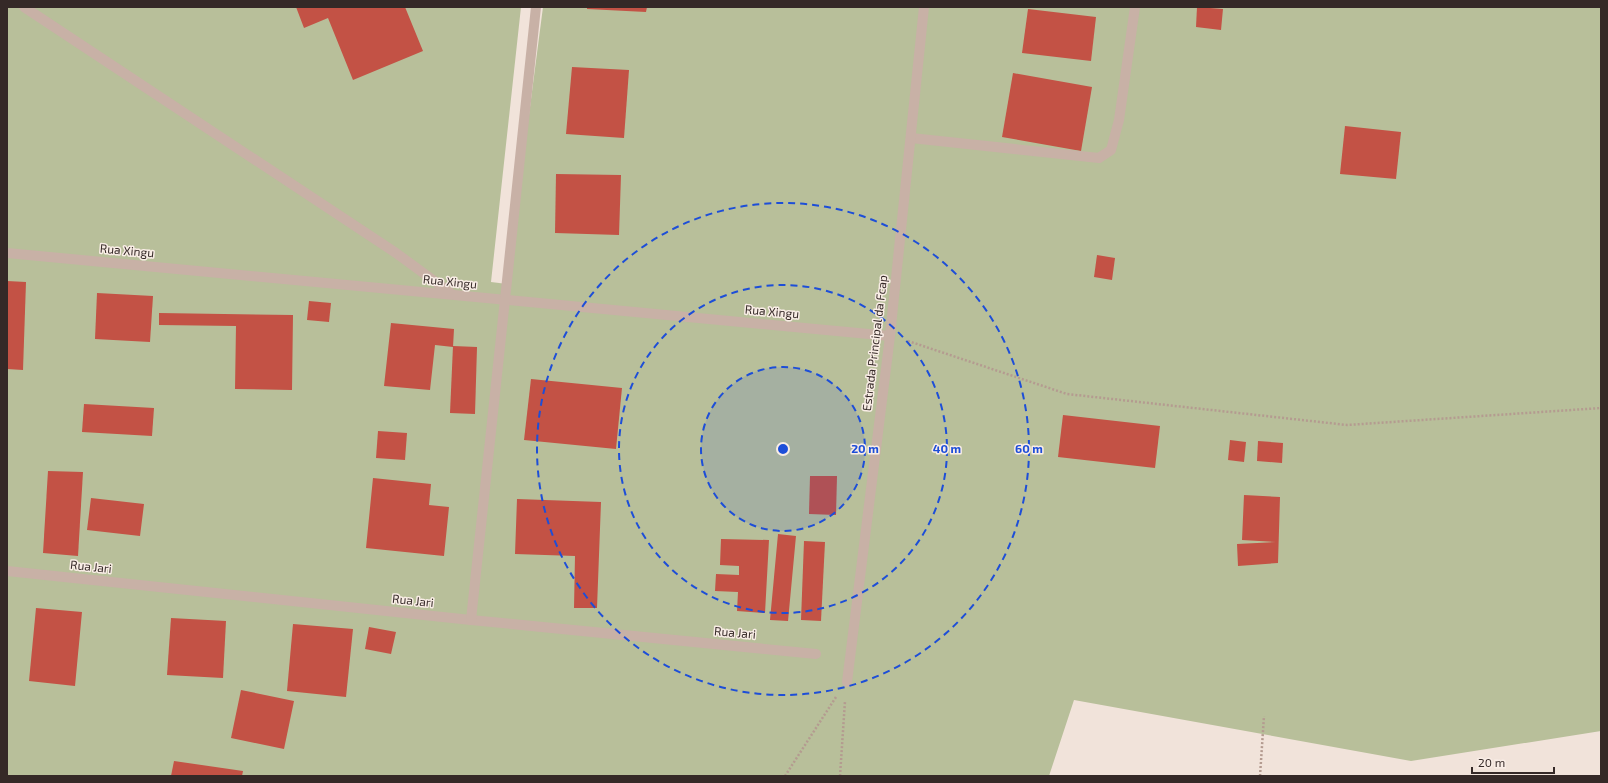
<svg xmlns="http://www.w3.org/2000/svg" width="1608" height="783" font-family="'Exo 2',sans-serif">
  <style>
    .green { fill: #b8bf9a }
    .building { fill: #c35245 }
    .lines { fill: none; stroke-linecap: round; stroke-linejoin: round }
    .path { stroke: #b49b90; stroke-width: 2.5; stroke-dasharray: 2 2; stroke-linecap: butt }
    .minor { stroke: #c8b1a6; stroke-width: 10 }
    .ring { fill: none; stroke: #1d4ed8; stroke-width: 2; stroke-dasharray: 7 5 }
    .labels { text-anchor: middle; stroke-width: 3; stroke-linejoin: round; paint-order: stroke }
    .street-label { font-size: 12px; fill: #352927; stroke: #f9ede6 }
    .centre { fill: #1d4ed8; stroke: #f9ede6; stroke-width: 2 }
    .ring-label { font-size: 12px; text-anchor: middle; font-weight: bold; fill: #1d4ed8; stroke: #f9ede6; stroke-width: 3; stroke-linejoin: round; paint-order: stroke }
  </style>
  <rect width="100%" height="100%" fill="#f1e3da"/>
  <path class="green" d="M7 7H521L491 282 507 284 543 7H1601V731L1411 761 1074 700 1049 776H7Z"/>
  <g class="building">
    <path d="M296 7H405L423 51 353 80 328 18 304 28Z"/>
    <path d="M587 7H647L646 12 587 9Z"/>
    <path d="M1197 7 1223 9 1221 30 1196 27Z"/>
    <path d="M1028 9 1096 17 1091 61 1022 53Z"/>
    <path d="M572 67 629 70 624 138 566 134Z"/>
    <path d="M1013 73 1092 87 1081 151 1002 137Z"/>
    <path d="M1345 126 1401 132 1396 179 1340 174Z"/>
    <path d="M556 174 621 175 619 235 555 233Z"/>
    <path d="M1097 255 1115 258 1112 280 1094 277Z"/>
    <path d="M7 281 26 282 23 370 7 369Z"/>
    <path d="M97 293 153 296 150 342 95 339Z"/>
    <path d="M309 301 331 303 329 322 307 320Z"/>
    <path d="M159 313 293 315 292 390 235 389 236 326 159 325Z"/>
    <path d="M391 323 454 329 453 347 435 345 430 390 384 386Z"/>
    <path d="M453 346 477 347 475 414 450 413Z"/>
    <path d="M531 379 622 388 616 449 524 440Z"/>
    <path d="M84 404 154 408 152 436 82 432Z"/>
    <path d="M1063 415 1160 426 1155 468 1058 457Z"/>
    <path d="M378 431 407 433 405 460 376 458Z"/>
    <path d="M1230 440 1246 442 1244 462 1228 460Z"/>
    <path d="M1258 441 1283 443 1282 463 1257 461Z"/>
    <path d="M48 471 83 472 78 556 43 553Z"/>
    <path d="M810 476H837L836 515 809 514Z"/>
    <path d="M373 478 431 484 429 505 449 507 444 556 366 548Z"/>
    <path d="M1244 495 1280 497 1278 563 1238 566 1237 544 1276 542 1242 540Z"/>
    <path d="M91 498 144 504 140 536 87 530Z"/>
    <path d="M517 499 601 502 597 608H574L575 556 515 554Z"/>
    <path d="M778 534 796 536 788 621 770 620Z"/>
    <path d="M721 539 769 540 765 613 737 611 738 592 715 591 716 574 739 575V566L720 565Z"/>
    <path d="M804 541 825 542 821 621 801 620Z"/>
    <path d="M36 608 82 612 75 686 29 681Z"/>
    <path d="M171 618 226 621 223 678 167 675Z"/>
    <path d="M293 624 353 629 346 697 287 691Z"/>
    <path d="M369 627 396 632 391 654 365 649Z"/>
    <path d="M241 690 294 701 284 749 231 738Z"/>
    <path d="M174 761 243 771 242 776H171Z"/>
  </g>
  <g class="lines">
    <g class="path">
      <path d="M908 341 1067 394 1347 425 1601 408"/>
      <path d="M785 776 836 697"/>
      <path d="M840 776 845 701"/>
      <path d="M1260 776 1264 716"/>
    </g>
    <g class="minor">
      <path d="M24 7 396 253 452 294"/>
      <path d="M911 138 1099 158 1111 150 1119 120 1135 7"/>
      <path d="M7 253 890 336"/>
      <path d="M7 571 471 620 816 654"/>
      <path d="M471 620 536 7"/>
      <path d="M847 682 890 336 924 7"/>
    </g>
  </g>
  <circle cx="783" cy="449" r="82" fill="#1d4ed8" fill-opacity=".12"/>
  <g class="ring">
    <circle cx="783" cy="449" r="82"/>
    <circle cx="783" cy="449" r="164"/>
    <circle cx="783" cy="449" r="246"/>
  </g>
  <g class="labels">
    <g class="street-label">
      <text transform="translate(127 251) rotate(5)" y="4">Rua Xingu</text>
      <text transform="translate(450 282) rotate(6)" y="4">Rua Xingu</text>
      <text transform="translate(772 312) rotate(5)" y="4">Rua Xingu</text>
      <text transform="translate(875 343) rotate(-83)" y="4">Estrada Principal da Fcap</text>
      <text transform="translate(91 567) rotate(6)" y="4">Rua Jari</text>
      <text transform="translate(413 601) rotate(6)" y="4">Rua Jari</text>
      <text transform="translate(735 633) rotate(5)" y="4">Rua Jari</text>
    </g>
  </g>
  <circle cx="783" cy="449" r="6" class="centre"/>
  <g class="ring-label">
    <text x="865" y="453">20 m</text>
    <text x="947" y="453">40 m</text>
    <text x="1029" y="453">60 m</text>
  </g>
  <rect width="1608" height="783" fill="none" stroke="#352927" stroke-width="16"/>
  <path d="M1472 767v6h82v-6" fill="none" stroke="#352927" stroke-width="2"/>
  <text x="1478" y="767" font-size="12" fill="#352927" stroke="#f9ede6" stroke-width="3" paint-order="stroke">20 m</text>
</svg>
